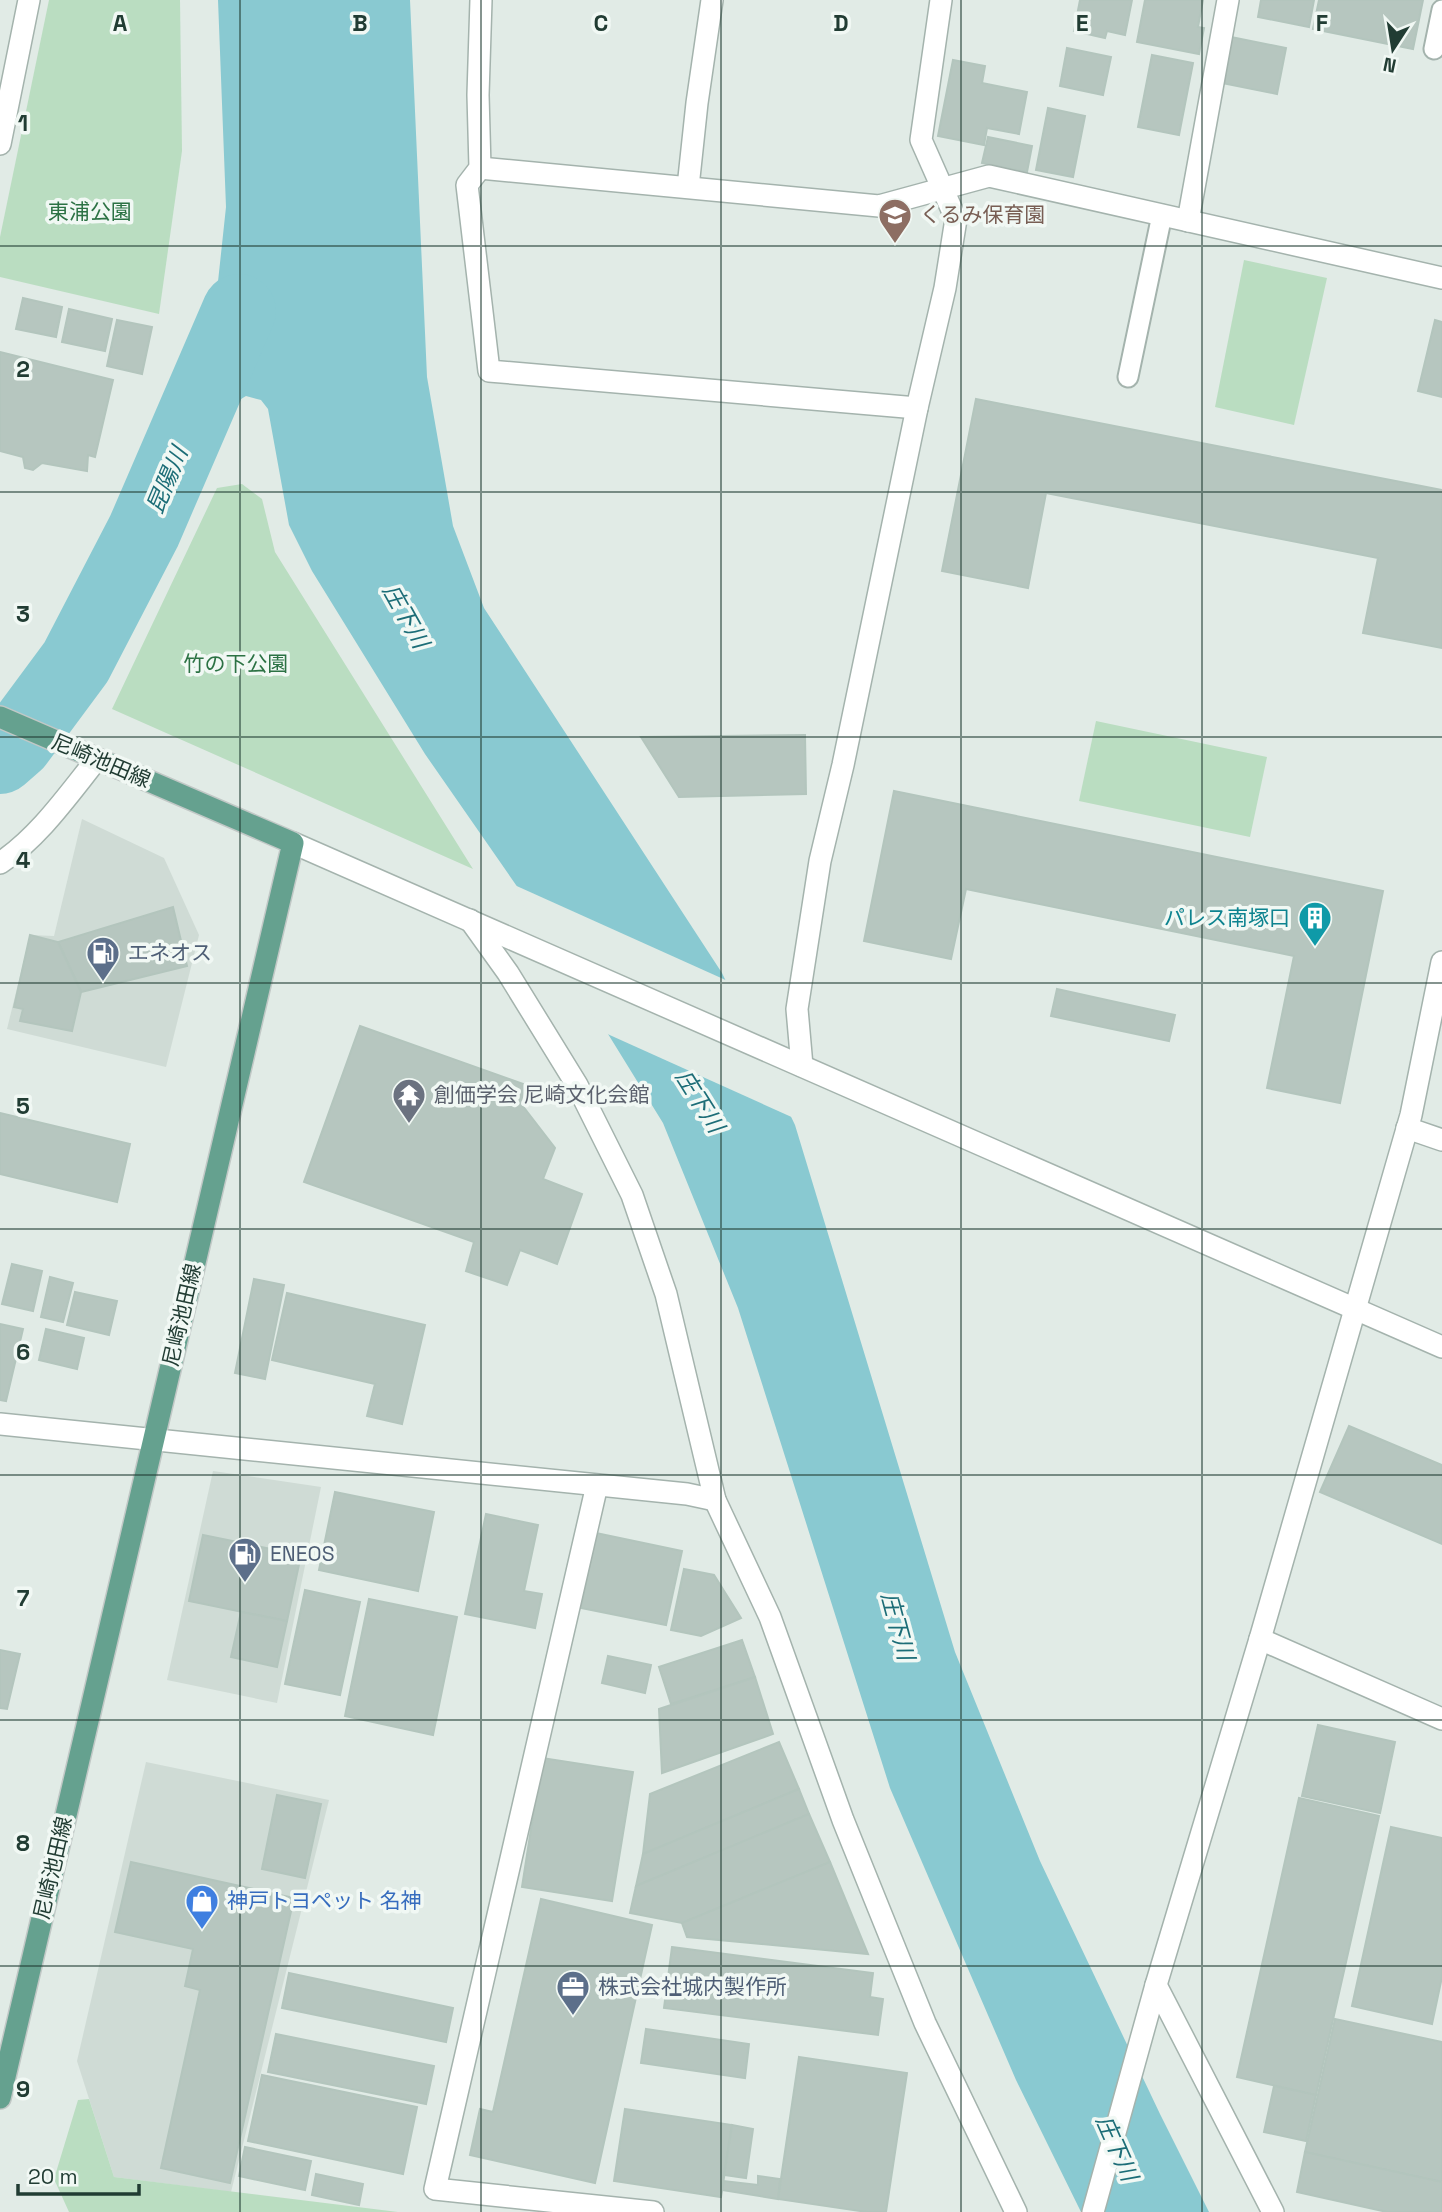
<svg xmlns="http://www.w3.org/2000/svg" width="1442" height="2212" font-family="'Space Grotesk','Noto Sans JP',sans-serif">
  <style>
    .built { fill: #cfdbd5 }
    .green { fill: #baddc1 }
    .water { fill: #89c9d1 }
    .pier { fill: #e1ebe6 }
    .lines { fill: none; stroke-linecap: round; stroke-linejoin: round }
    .river { stroke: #89c9d1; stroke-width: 74 }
    .building { fill: #b6c6bf; stroke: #b3c5bd; stroke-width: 2 }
    .service-casing { stroke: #a4b3ad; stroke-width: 23 }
    .minor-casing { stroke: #a4b3ad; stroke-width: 24 }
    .tertiary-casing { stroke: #a4b3ad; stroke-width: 24 }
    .primary-casing { stroke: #c1c8c6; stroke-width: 24 }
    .service { stroke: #fff; stroke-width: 19 }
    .minor { stroke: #fff; stroke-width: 21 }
    .tertiary { stroke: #fff; stroke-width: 21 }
    .primary { stroke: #65a18f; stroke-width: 21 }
    .grid { fill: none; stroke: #213c33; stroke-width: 2; stroke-opacity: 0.55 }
    .labels { text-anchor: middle; stroke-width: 7; stroke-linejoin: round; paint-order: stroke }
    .park-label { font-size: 21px; fill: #2c7244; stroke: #f1f8f4 }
    .education-label { font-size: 21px; fill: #785e54; stroke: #f1f8f4; text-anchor: start }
    .street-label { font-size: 21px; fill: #213c33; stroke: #f1f8f4 }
    .culture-label { font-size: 21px; fill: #0d838f; stroke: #f1f8f4; text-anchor: end }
    .service-label { font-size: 21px; fill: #4e5e75; stroke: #f1f8f4; text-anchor: start }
    .worship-label { font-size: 21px; fill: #5b616d; stroke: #f1f8f4; text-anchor: start }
    .shop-label { font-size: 21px; fill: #366cbe; stroke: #f1f8f4; text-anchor: start }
    .water-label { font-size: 23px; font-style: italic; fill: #1c6d77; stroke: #f1f8f4 }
    .grid-label { font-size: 23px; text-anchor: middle; font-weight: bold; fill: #213c33; stroke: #f1f8f4; stroke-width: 7; stroke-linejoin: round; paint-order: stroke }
  </style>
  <rect width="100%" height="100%" fill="#e1ebe6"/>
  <g class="built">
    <path d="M82 819 164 858 199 935 166 1067 7 1029 30 935 54 936Z"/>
    <path d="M213 1471 321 1487 277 1703 167 1680Z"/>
    <path d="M146 1762 329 1800 231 2192 114 2177 77 2061Z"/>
  </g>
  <g class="green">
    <path d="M49 0H180L182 151 159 314 0 277V237Z"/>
    <path d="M1244 260 1327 278 1294 425 1215 407Z"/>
    <path d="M242 484 262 499 275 552 473 869 112 709 217 488Z"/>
    <path d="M1096 721 1267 757 1250 837 1079 801Z"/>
    <path d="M89 2099 114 2177 398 2212H69L54 2179 78 2100Z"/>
  </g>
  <path class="water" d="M218 0H410L427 377 453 526 484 608 722 973 795 1125 955 1652 1040 1861 1160 2114 1209 2212H1081L1016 2080 890 1788 738 1308 663 1123 516 885 425 754 312 571 289 525 268 409 261 400 246 396 236 402 226 412 186 399 214 319 226 207Z"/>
  <path class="pier" d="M510 883 730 982 796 1119 603 1032Z"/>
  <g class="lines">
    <path class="river" d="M0 757 16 743 76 662 144 531 239 311"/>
  </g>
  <g class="building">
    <path d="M1080 0H1132L1125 35 1107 31 1105 38 1074 31Z"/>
    <path d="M1145 0H1203L1198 27 1204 28 1199 54 1137 42Z"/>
    <path d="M1261 0H1314L1309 27 1258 17Z"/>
    <path d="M1319 0H1423L1413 49 1313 29Z"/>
    <path d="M1231 37 1286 48 1277 94 1222 83Z"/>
    <path d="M1067 48 1111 57 1103 95 1060 86Z"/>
    <path d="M1152 55 1193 63 1179 135 1138 127Z"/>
    <path d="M953 60 985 66 982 83 1027 92 1019 134 987 128 984 145 938 136Z"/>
    <path d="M1048 108 1085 116 1073 177 1036 170Z"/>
    <path d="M988 137 1032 146 1027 172 982 163Z"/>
    <path d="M23 298 62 307 56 337 16 329Z"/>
    <path d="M69 309 112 319 105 351 62 342Z"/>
    <path d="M117 320 152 327 142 374 107 366Z"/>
    <path d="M1435 320 1442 322V397L1418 391Z"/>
    <path d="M0 352 113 380 95 457 88 455 87 471 42 463 33 470 25 468 23 457 0 451Z"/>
    <path d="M976 399 1442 490V648L1363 633 1378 558 1046 493 1028 588 942 571Z"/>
    <path d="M805 735 806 794 679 797 641 737Z"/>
    <path d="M894 791 1383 891 1340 1103 1267 1088 1294 956 966 889 951 959 864 941Z"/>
    <path d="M173 907 187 966 81 992 58 942Z"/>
    <path d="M30 935 58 942 81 992 72 1031 20 1021 23 1009 14 1007Z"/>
    <path d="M1057 989 1175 1015 1169 1041 1051 1016Z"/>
    <path d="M360 1026 529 1086 522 1105 555 1148 543 1179 582 1194 557 1264 520 1250 507 1285 466 1271 474 1242 304 1182Z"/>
    <path d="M0 1113 130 1144 117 1202 0 1174Z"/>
    <path d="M12 1264 42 1271 33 1311 2 1304Z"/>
    <path d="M50 1277 73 1283 63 1322 41 1317Z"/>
    <path d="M254 1279 284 1285 265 1379 235 1373Z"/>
    <path d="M75 1292 117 1301 109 1335 67 1325Z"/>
    <path d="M287 1293 425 1325 402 1424 367 1416 375 1384 272 1360Z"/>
    <path d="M0 1324 23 1329 6 1401 0 1400Z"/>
    <path d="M46 1329 84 1338 77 1369 39 1360Z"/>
    <path d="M1349 1426 1442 1465V1544L1320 1492Z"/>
    <path d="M335 1492 434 1512 418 1591 319 1570Z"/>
    <path d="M486 1514 538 1525 524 1591 542 1594 535 1628 465 1614Z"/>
    <path d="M596 1533 682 1551 666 1625 581 1608Z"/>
    <path d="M203 1535 301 1555 287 1621 189 1601Z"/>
    <path d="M684 1569 714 1575 741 1618 701 1636 671 1630Z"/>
    <path d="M305 1590 360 1602 340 1695 285 1684Z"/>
    <path d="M369 1599 457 1617 433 1735 345 1716Z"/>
    <path d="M241 1612 287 1621 277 1667 231 1657Z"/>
    <path d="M742 1640 755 1677 671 1704 659 1667Z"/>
    <path d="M0 1650 20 1654 7 1709 0 1708Z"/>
    <path d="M608 1656 651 1665 645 1693 602 1683Z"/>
    <path d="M755 1677 773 1734 662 1773 659 1709Z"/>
    <path d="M1318 1725 1395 1742 1380 1813 1302 1796Z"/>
    <path d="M779 1742 799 1789 643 1854 650 1794Z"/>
    <path d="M542 1758 633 1772 612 1901 522 1887Z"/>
    <path d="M799 1789 809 1814 636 1886 643 1854Z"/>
    <path d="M277 1795 321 1804 305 1878 262 1869Z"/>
    <path d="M1299 1798 1379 1816 1316 2095 1237 2077Z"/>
    <path d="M809 1814 830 1862 682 1923 630 1913 636 1886Z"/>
    <path d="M1391 1827 1442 1838V1977L1432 2024 1352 2006Z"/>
    <path d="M131 1862 294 1898 230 2183 161 2168 200 1990 185 1986 193 1949 115 1932Z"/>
    <path d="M830 1862 868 1954 687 1937 682 1923Z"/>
    <path d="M541 1899 652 1925 595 2183 470 2155 480 2109 493 2112Z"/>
    <path d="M672 1947 873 1973 870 1997 883 1999 878 2035 664 2008Z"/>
    <path d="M289 1973 453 2008 446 2042 282 2008Z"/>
    <path d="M1335 2019 1442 2042V2182L1305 2152Z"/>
    <path d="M646 2029 749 2044 745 2078 641 2063Z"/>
    <path d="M276 2034 434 2066 426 2104 268 2072Z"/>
    <path d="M799 2057 907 2073 886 2212H867L778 2199Z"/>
    <path d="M262 2075 417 2107 403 2174 248 2141Z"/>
    <path d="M1274 2086 1316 2095 1306 2141 1264 2132Z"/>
    <path d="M625 2109 732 2125 721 2197 614 2181Z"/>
    <path d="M732 2125 753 2129 746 2178 724 2175Z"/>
    <path d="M245 2147 311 2161 305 2190 239 2176Z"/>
    <path d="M1305 2152 1442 2182V2212H1387L1297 2192Z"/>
    <path d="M316 2174 363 2184 359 2205 312 2195Z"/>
    <path d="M758 2176 780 2179 778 2199 722 2190 724 2181 758 2185Z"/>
  </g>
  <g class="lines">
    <defs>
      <g id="service">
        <path d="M1434 49 1442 10"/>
        <path d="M1128 377 1162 215"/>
      </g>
      <g id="minor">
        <path d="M481 0 478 95 480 168 467 185 489 371 917 408"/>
        <path d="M0 144 29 0"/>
        <path d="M480 168 879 206 989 176 1442 278"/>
        <path d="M688 187 697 103 712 0"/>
        <path d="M1188 221 1228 0"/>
        <path d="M0 863C39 837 68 795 97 759"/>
        <path d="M470 920 508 973 577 1085 632 1195 666 1294 715 1500 770 1617 843 1820 925 2023 1016 2212"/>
        <path d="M802 1066 797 1009 820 861 843 765 917 408 945 288 956 219 921 140 941 0"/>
        <path d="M1407 1128 1442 1140"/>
        <path d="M0 1424 687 1494 715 1500"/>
        <path d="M597 1485 435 2189 653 2212"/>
        <path d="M1260 1639 1442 1719"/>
        <path d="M1156 1985 1273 2212"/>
        <path d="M1093 2212 1156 1985 1260 1639 1411 1115 1442 962"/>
      </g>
      <path id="tertiary" d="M293 843 1442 1347"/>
      <path id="primary" d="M0 717 293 843 0 2098"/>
    </defs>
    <use href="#service" class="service-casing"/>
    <use href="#minor" class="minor-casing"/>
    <use href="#tertiary" class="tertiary-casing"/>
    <use href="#primary" class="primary-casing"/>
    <use href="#service" class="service"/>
    <use href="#minor" class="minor"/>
    <use href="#tertiary" class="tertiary"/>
    <use href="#primary" class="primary"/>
  </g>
  <path class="grid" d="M240 0V2212M481 0V2212M721 0V2212M961 0V2212M1202 0V2212M0 246H1442M0 492H1442M0 737H1442M0 983H1442M0 1229H1442M0 1475H1442M0 1720H1442M0 1966H1442"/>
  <defs>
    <symbol id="school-pin" viewBox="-11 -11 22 30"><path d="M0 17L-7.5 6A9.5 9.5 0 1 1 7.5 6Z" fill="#8d6e63" stroke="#f1f8f4"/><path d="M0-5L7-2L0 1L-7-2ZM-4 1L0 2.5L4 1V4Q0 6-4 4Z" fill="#fff"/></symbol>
    <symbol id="building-pin" viewBox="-11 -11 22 30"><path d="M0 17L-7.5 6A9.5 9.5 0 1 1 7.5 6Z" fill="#0f9aa8" stroke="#f1f8f4"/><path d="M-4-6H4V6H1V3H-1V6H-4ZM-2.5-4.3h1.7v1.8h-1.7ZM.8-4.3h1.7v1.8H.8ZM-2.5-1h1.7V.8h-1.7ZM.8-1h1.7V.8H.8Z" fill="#fff"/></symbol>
    <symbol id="fuel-pin" viewBox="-11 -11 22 30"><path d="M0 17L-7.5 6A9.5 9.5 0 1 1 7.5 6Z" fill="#5c6f8a" stroke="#f1f8f4"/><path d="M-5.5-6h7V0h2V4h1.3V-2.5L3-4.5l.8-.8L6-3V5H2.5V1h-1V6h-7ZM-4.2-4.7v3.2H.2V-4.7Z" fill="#fff"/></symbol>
    <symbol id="temple-pin" viewBox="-11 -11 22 30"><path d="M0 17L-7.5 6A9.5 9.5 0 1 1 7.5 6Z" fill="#6b7280" stroke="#f1f8f4"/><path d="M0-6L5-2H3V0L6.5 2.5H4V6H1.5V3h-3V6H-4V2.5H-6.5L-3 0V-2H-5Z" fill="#fff"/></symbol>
    <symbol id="shop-pin" viewBox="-11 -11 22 30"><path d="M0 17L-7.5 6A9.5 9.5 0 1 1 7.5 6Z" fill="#3f7fe0" stroke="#f1f8f4"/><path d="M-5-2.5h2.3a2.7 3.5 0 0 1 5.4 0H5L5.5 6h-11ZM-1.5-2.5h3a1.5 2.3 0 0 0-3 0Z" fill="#fff"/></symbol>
    <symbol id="office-pin" viewBox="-11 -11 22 30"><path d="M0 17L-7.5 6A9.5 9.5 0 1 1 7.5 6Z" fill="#5c6f8a" stroke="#f1f8f4"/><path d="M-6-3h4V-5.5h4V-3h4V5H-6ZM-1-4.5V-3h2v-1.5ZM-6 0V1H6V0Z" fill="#fff"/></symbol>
  </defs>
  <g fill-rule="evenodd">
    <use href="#school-pin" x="876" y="196" width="38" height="52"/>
    <use href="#building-pin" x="1296" y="899" width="38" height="52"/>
    <use href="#fuel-pin" x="84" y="934" width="38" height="52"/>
    <use href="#temple-pin" x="390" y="1076" width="38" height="52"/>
    <use href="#fuel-pin" x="226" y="1535" width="38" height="52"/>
    <use href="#shop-pin" x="183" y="1882" width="38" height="52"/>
    <use href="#office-pin" x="554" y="1968" width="38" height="52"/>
  </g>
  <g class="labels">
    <g class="park-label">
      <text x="90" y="219">東浦公園</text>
      <text x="236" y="671">竹の下公園</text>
    </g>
    <g class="education-label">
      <text x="920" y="222">くるみ保育園</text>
    </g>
    <g class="street-label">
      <text transform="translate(101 761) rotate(23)" y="7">尼崎池田線</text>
      <text transform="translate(182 1315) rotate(-77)" y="7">尼崎池田線</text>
      <text transform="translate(53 1868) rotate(-77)" y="7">尼崎池田線</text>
    </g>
    <g class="culture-label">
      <text x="1290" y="925">パレス南塚口</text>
    </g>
    <g class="service-label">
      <text x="128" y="960">エネオス</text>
      <text x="270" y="1561">ENEOS</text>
      <text x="598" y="1994">株式会社城内製作所</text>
    </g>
    <g class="worship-label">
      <text x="434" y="1102">創価学会 尼崎文化会館</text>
    </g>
    <g class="shop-label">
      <text x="227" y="1908">神戸トヨペット 名神</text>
    </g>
    <g class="water-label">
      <text transform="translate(167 480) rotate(-67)" y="8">昆陽川</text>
      <text transform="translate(406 616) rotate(61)" y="8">庄下川</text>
      <text transform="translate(700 1101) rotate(58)" y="8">庄下川</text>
      <text transform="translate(898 1626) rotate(75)" y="8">庄下川</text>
      <text transform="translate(1117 2148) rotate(66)" y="8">庄下川</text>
    </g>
  </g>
  <g class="grid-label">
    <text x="120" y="31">A</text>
    <text x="360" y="31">B</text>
    <text x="601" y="31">C</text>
    <text x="841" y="31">D</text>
    <text x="1082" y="31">E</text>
    <text x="1322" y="31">F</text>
    <text x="23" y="131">1</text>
    <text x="23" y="377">2</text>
    <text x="23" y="622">3</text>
    <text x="23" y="868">4</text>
    <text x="23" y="1114">5</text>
    <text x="23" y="1360">6</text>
    <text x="23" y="1606">7</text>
    <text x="23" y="1851">8</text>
    <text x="23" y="2097">9</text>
  </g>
  <g transform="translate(1393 49) rotate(192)" stroke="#f1f8f4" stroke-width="5" paint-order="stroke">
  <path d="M0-5L12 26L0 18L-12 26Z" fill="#213c33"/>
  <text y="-10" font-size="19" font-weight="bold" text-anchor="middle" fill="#213c33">N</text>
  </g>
  <path d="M18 2184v10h121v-10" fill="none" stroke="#213c33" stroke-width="3.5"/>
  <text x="28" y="2184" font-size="21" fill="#213c33" stroke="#f1f8f4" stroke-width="5" paint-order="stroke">20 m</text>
</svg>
